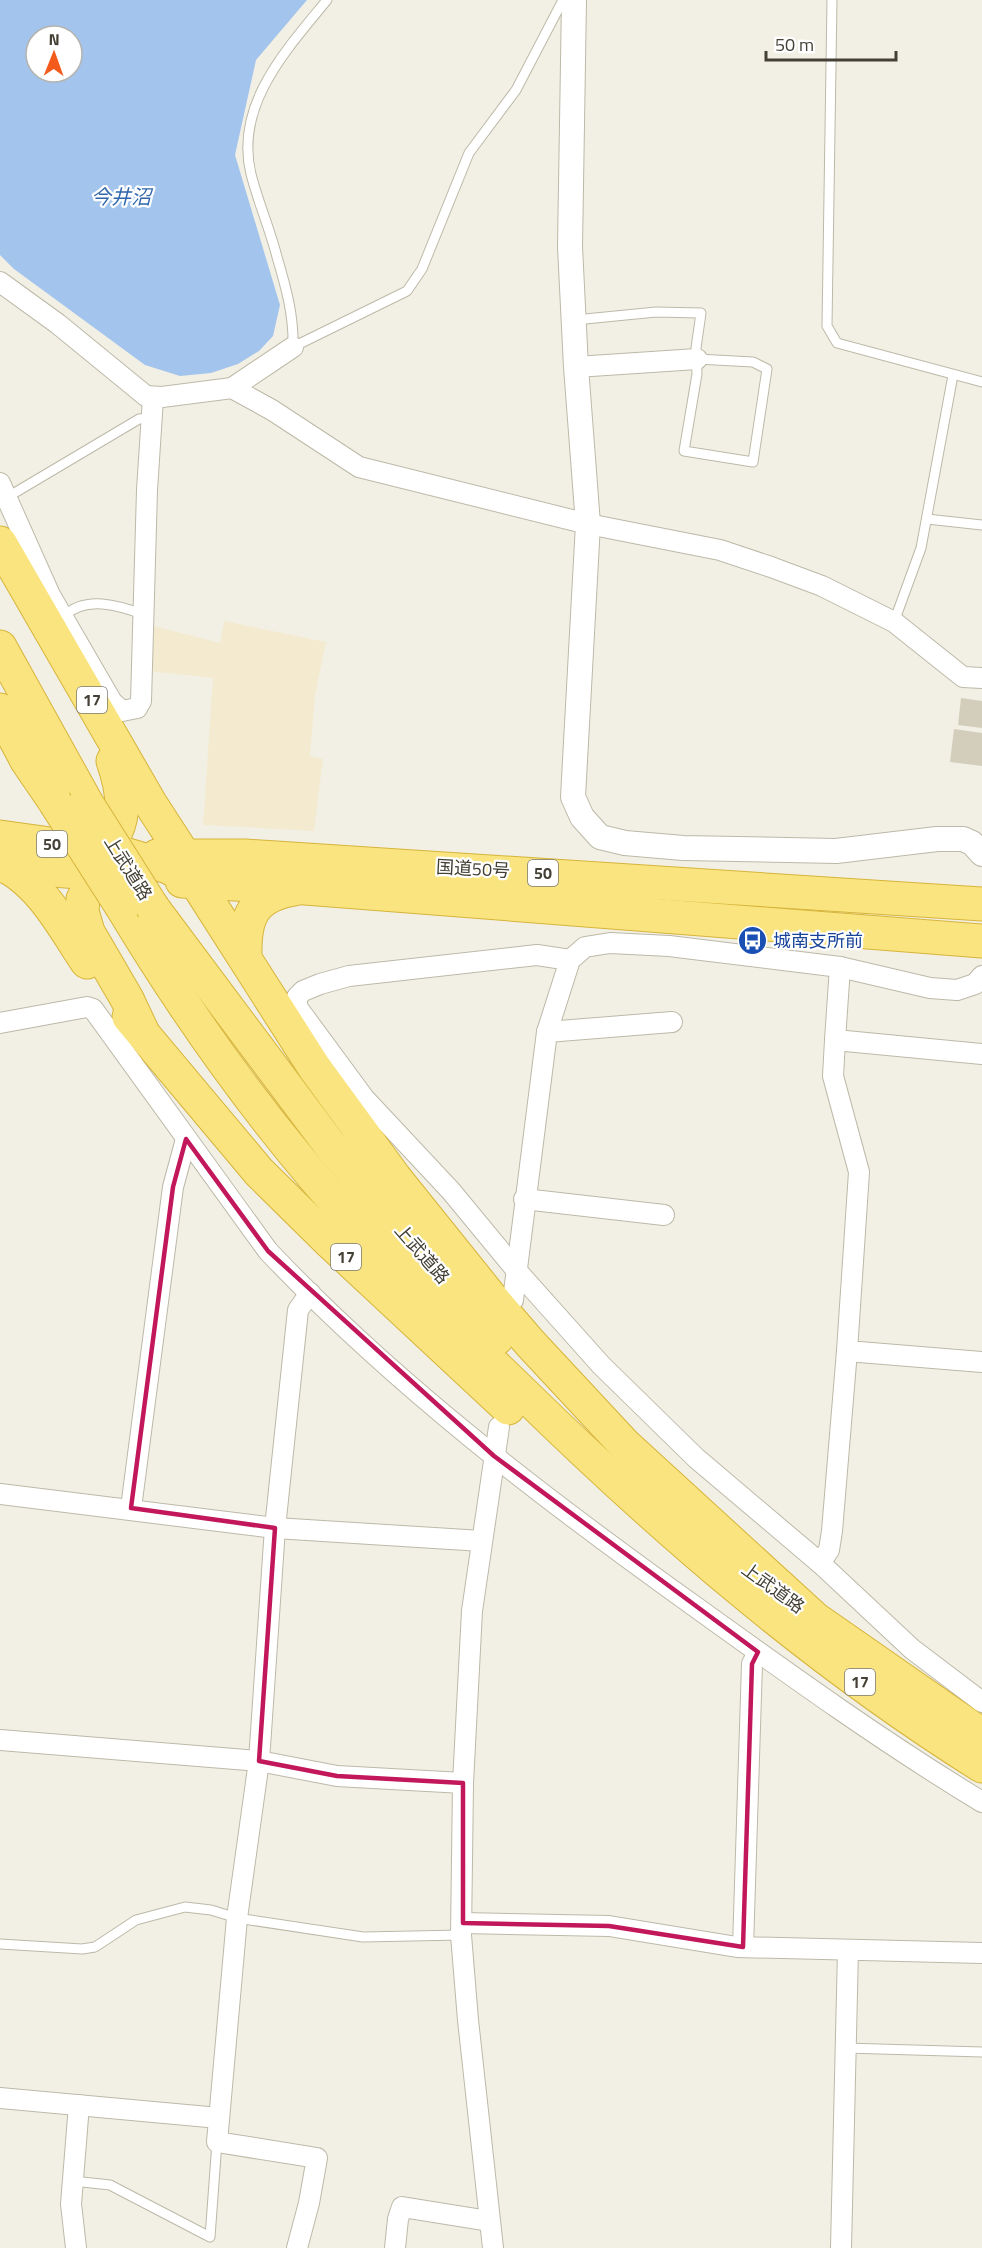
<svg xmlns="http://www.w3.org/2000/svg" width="982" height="2248" font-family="'Titillium Web','Noto Sans JP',sans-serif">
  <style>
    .commercial { fill: #f3ead0 }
    .water { fill: #a3c4ed; fill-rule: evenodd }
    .building { fill: #d3cdbb }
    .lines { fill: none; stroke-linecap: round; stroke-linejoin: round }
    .service-casing { stroke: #bdb9a8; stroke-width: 11 }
    .minor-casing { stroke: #bdb9a8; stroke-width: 22 }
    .tertiary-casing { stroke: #bdb9a8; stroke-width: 26 }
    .trunk-casing { stroke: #d7b43a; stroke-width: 35 }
    .service { stroke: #fff; stroke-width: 9 }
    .minor { stroke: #fff; stroke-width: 20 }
    .tertiary { stroke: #fff; stroke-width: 24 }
    .trunk { stroke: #f9e47f; stroke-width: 33 }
    .trunk-bridge-casing { stroke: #d7b43a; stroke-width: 35; stroke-linecap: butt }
    .trunk-bridge { stroke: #f9e47f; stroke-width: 33 }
    .marked { fill: none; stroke: #c2185b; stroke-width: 4.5; stroke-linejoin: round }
    .labels { text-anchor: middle; stroke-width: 4.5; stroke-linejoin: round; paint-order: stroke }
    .shield { fill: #fff; stroke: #7c7972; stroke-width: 1.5 }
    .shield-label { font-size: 16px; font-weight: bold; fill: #444035 }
    .street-label { font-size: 18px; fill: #444035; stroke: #fff }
    .transit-label { font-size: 18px; fill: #164399; stroke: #fff; text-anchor: start }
    .water-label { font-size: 20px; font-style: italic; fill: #3267ac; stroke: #fff }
  </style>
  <rect width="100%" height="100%" fill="#f2f0e5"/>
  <path class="commercial" d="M224 621 326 642 315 695 310 756 323 759 314 831 203 825 213 678 148 671 150 625 220 643Z"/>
  <path class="water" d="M0 0H307L256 60 235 155 280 305 273 336 259 351 238 364 211 373 180 376 145 365 14 269 0 255ZM36 36H72V72H36Z"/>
  <g class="building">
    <path d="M961 698 982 701V728L958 725Z"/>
    <path d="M954 729 982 733V766L950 762Z"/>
  </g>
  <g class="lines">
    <defs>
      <g id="service">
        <path d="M327 0C287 49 234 105 251 174 258 202 270 229 277 257 286 287 294 316 293 347L407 291 422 269 469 153 516 90 563 0"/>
        <path d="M832 0 827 326 837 343 982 382"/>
        <path d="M575 320 656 312 701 313 696 348 697 374 684 451 753 462 767 369 753 362 697 359"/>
        <path d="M6 498 139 419 151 418"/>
        <path d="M927 519 982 525"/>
        <path d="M63 617C85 595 118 605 145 615"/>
        <path d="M894 622 921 548 953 375"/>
        <path d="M0 1944 82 1949 95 1947 136 1920 185 1907 211 1910 237 1918 363 1937 461 1935"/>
        <path d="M845 2048 982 2052"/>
        <path d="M73 2181 110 2185 210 2237 217 2142"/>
      </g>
      <g id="minor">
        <path d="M0 282 58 324 146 396 162 397 232 388 272 410 359 467 588 524 720 550 771 567 822 586 894 622 963 677 982 678"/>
        <path d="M576 367 697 359"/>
        <path d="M232 388 293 347"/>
        <path d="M0 483 50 595 112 702 122 711 137 708 141 701 147 490 153 398"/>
        <path d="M570 960 537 955 349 976 320 984 303 991 297 997V1007L364 1098 451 1191 517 1271 601 1365 696 1458 820 1563 912 1649 982 1702"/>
        <path d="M0 1023 87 1007 93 1009 268 1251C396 1386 546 1500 697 1608 790 1675 883 1742 982 1802"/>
        <path d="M547 1032 672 1022"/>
        <path d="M835 1040 840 967"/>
        <path d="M982 1054 835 1040 833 1076 859 1172 847 1351 982 1362"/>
        <path d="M524 1199 664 1215"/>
        <path d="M513 1300 547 1032 570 960 585 947 610 943 669 946 840 967 930 988 957 990 975 984 982 976"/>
        <path d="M0 1494 275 1528 482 1541"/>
        <path d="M131 1508 173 1187 186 1139"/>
        <path d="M820 1563 829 1550 832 1531 847 1351"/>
        <path d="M0 1740 259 1761 337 1776 463 1783"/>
        <path d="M463 1923 609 1926 737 1947 982 1953"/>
        <path d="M743 1947 752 1664 758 1652"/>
        <path d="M0 2098 219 2118"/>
        <path d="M76 2248 71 2204 79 2105"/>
        <path d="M297 2248 309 2203 317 2158 217 2142 237 1918 259 1761 275 1528 298 1310 310 1293"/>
        <path d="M395 2248 398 2219 402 2207 489 2221"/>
        <path d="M493 2248 468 2020 461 1935 463 1783 472 1611 499 1427"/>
        <path d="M841 2248 848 1950"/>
      </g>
      <path id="tertiary" d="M574 0 570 247 576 367 588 524 573 797 582 817 600 837 625 843 683 848 836 851 937 839H963L972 843 982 854"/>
      <g id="trunk">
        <path d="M0 543 150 803 185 857"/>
        <path d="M0 647 86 802"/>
        <path d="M0 710 27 761 55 802"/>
        <path d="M0 837 108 852"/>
        <path d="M157 856H245L982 904"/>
        <path d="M95 858C128 830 126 798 113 761"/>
        <path d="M3 866 116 875"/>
        <path d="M6 866C43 886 64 928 87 962"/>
        <path d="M182 881 305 888 982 941"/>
        <path d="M122 907C193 1025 274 1137 368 1238 416 1290 468 1340 520 1390 662 1529 813 1660 982 1766"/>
        <path d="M153 908 330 1145 446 1282 497 1338"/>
        <path d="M245 957C244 918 252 896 294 889"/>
        <path d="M129 1017 259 1172 331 1243 508 1408"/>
        <path d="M143 1033 127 999 88 932 82 911 83 899 90 887 110 866 128 855 168 867 196 882 314 1067 395 1178 493 1300 530 1343 625 1445 812 1616"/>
        <path d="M794 1604 982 1735"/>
      </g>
    </defs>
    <use href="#service" class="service-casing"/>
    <use href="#minor" class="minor-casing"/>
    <use href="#tertiary" class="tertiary-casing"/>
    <use href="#trunk" class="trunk-casing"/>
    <use href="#service" class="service"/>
    <use href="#minor" class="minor"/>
    <use href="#tertiary" class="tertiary"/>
    <use href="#trunk" class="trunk"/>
    <defs>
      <g id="trunk-bridge">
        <path d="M55 802 122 907"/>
        <path d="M86 802 153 908"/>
      </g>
    </defs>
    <use href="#trunk-bridge" class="trunk-bridge-casing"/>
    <use href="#trunk-bridge" class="trunk-bridge"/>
  </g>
  <path class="marked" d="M186 1139 268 1251 494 1456 758 1652 752 1664 743 1947 609 1926 463 1923V1783L337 1776 259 1761 275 1528 131 1508 173 1187Z"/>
  <defs>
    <symbol id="bus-disc" viewBox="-11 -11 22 22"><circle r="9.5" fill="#1a4fb4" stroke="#fff"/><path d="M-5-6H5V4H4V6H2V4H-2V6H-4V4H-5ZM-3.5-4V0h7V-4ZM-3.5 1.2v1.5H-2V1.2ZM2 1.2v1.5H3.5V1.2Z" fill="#fff"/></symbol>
  </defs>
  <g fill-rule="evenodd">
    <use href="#bus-disc" x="736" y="924" width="33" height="33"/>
  </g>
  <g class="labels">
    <g class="shield">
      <rect x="77" y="687" width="30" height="26" rx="4.5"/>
      <rect x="37" y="831" width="30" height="26" rx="4.5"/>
      <rect x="528" y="860" width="30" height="26" rx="4.5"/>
      <rect x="331" y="1244" width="30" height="26" rx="4.5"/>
      <rect x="845" y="1669" width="30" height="26" rx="4.5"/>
    </g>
    <g class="shield-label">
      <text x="92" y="706">17</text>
      <text x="52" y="850">50</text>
      <text x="543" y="879">50</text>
      <text x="346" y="1263">17</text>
      <text x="860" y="1688">17</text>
    </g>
    <g class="street-label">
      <text transform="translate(128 868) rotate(58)" y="6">上武道路</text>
      <text transform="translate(473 869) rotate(3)" y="6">国道50号</text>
      <text transform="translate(422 1254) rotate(49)" y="6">上武道路</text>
      <text transform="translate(773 1588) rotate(36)" y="6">上武道路</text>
    </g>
    <g class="transit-label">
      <text x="773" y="947">城南支所前</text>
    </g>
    <g class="water-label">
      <text x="121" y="204">今井沼</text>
    </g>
  </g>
  <g transform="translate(54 54) rotate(1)"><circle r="28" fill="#ffffff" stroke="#b4b3ae" stroke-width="1.5"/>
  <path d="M0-4.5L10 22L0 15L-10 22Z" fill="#f25b1c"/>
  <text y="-9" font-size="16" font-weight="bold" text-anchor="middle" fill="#444035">N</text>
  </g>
  <path d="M766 51v9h130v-9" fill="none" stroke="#444035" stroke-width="3"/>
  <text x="775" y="51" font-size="18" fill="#444035" stroke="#ffffff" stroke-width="4.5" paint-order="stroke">50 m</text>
</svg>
